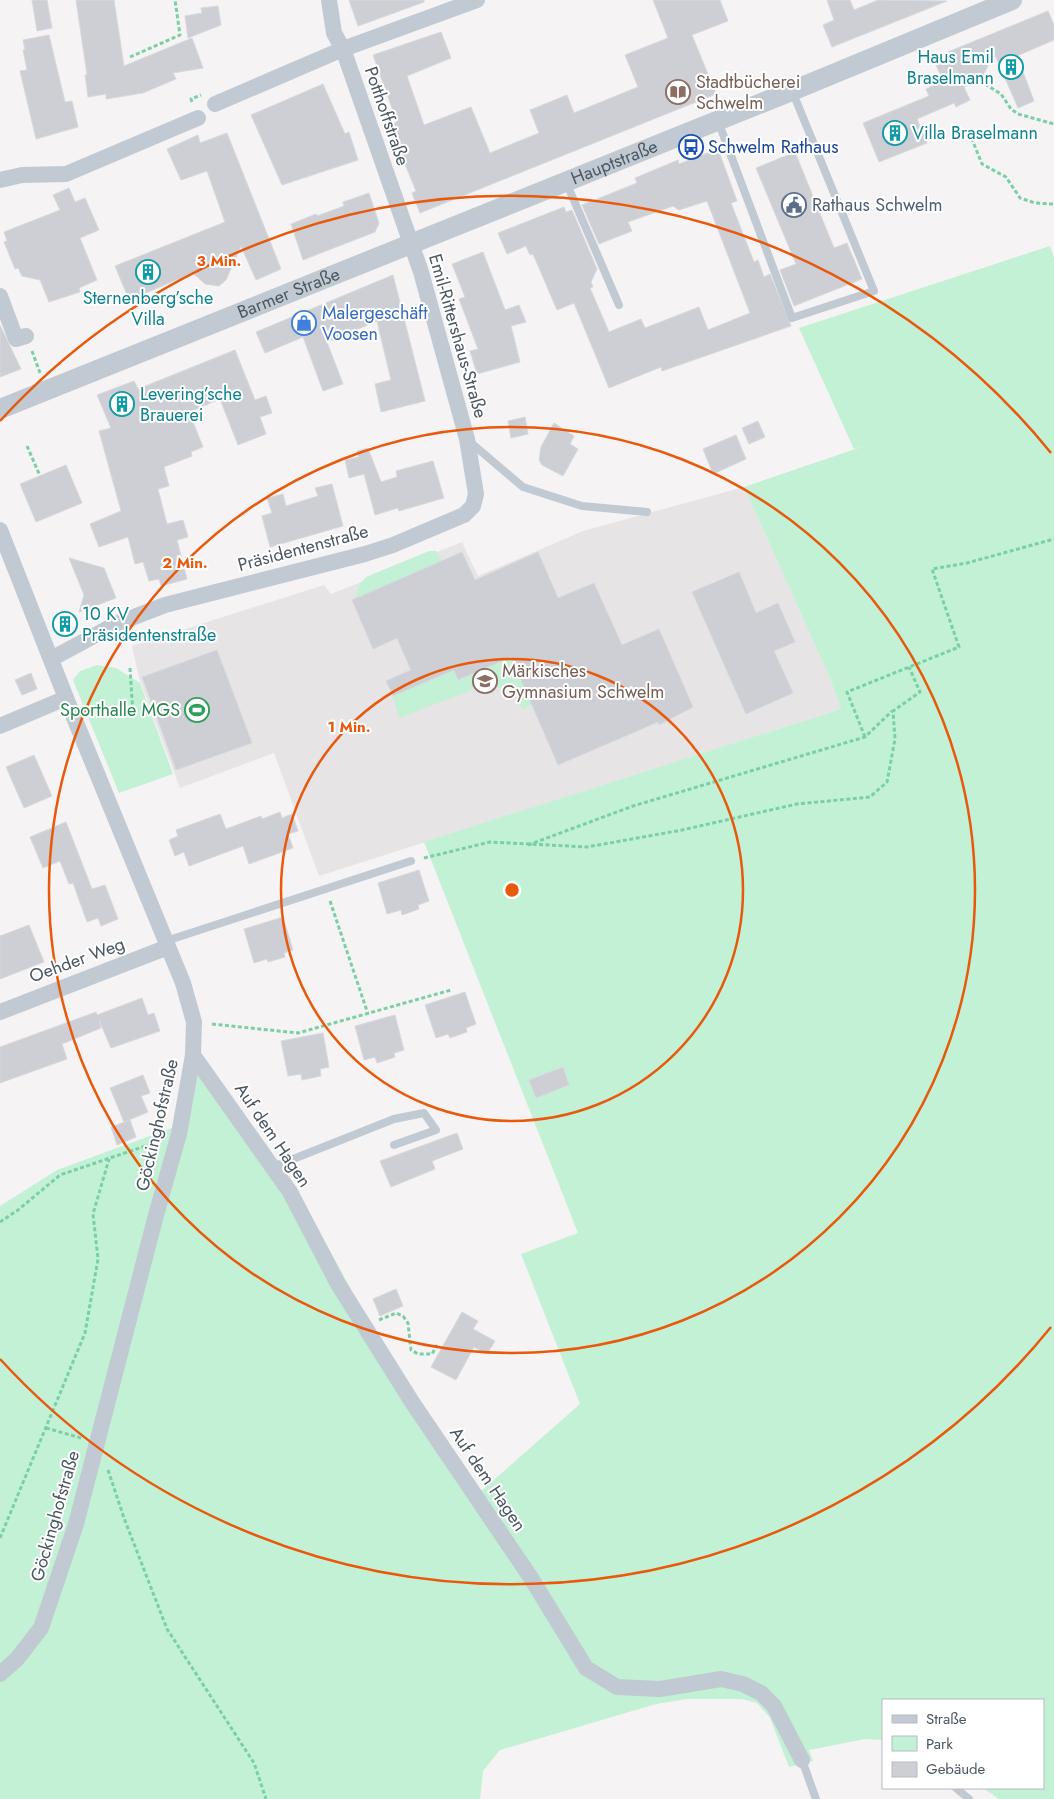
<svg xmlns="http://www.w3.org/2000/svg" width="1054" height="1799" font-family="Jost,sans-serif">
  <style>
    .education { fill: #e6e4e5 }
    .green { fill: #c3f1d5 }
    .building { fill: #cdcfd5; stroke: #d7d9de }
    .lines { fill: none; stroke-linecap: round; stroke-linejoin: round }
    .path { stroke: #7ad0a6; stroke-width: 3; stroke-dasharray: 4 2.5; stroke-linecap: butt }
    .service { stroke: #c1cad2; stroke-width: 8 }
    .minor { stroke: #c1cad2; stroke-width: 16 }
    .tertiary { stroke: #c1cad2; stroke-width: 20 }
    .ring { fill: none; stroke: #e8590c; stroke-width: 2.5 }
    .labels { text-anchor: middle; stroke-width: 4; stroke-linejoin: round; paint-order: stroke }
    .culture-label { font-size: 18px; fill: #0d838f; stroke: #fff; text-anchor: start }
    .education-label { font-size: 18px; fill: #785e54; stroke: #fff; text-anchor: start }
    .street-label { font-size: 18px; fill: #4a5661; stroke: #fff }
    .transit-label { font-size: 18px; fill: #164399; stroke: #fff; text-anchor: start }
    .service-label { font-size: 18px; fill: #4e5e75; stroke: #fff; text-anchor: start }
    .shop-label { font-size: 18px; fill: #366cbe; stroke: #fff; text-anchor: start }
    .leisure-label { font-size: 18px; fill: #27864d; stroke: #fff; text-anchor: end }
    .centre { fill: #e8590c; stroke: #fff; stroke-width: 2.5 }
    .ring-label { font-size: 15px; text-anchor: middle; font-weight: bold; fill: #e8590c; stroke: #fff; stroke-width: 4; stroke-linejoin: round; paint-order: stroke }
  </style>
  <rect width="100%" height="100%" fill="#f5f3f3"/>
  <path class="education" d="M744 487 829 676 841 709 319 876 274 753 180 788 139 678 132 646 324 585 331 594 462 542 478 576 583 531Z"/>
  <g class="green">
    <path d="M1050 246 1054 258V1799H999L983 1788H1043V1700H883V1740L865 1739 809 1750 813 1761 789 1767 770 1718 757 1703 742 1699H687L656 1704 500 1750 483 1771 480 1799H0V1206L57 1170 177 1126 199 1062 295 1187 393 1366 479 1493 580 1404 521 1254 578 1233 424 842 841 709 829 676 744 487 876 442 854 449 799 328Z"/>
    <path d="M429 551H436L442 561 355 599 359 585 366 577Z"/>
    <path d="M511 657 532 704 523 709 510 690 506 691 490 683 399 718 393 696 435 678 453 668 458 680Z"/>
    <path d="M97 665 116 668 140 683 173 774 119 793 73 680 80 671Z"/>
  </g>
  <g class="building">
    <path d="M32 0H47L52 28 37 31Z"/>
    <path d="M76 0H114L124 66 192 38 203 68 173 73 176 79 143 93 106 99V94L88 97 85 75H87Z"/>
    <path d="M349 0H424V2L358 26Z"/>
    <path d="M653 0H720L728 21 692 35 716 94 420 213 412 193 416 191 389 125 397 122 373 55 441 32 451 58 407 76 424 125 471 107 490 153 539 133 530 110 567 95 574 113 638 87 625 55 668 38Z"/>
    <path d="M827 0H850L854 10 878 0 947 1 832 47 823 25 834 20Z"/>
    <path d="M218 6 221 25 188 38 185 16 202 13 201 8Z"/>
    <path d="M1048 11 1054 25V40L1017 56 1034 101 1018 108 994 53 982 78 964 87 970 100 956 107 954 103 917 119 927 143 879 162 863 123 929 96 926 89 943 81 933 58Z"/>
    <path d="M49 35 65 102 72 101 78 127 36 139 20 71 27 70 23 50H25L23 40Z"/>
    <path d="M323 84 345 134 349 132 358 160 282 185 251 115Z"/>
    <path d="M227 133 281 269 256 280 241 246 226 280 219 286 205 284 193 273 129 300 115 266 225 222 207 171 181 180 167 149 198 135 200 143Z"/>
    <path d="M718 149 737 201 731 203 754 262 758 260 764 277 770 274 791 326 662 371 661 367 609 388 574 303 557 310 533 254 530 255 526 246 507 254 498 233 564 207 566 212 572 210 597 269 591 282 593 287 590 288 609 332 641 319 645 328 699 307 708 330 750 313 707 201 679 210 673 206 628 222 632 231 599 244 582 205 637 183 635 178 678 160 679 164Z"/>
    <path d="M795 152 834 248 847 243 862 279 794 306 780 270 796 264 756 168Z"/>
    <path d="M69 188 75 202 85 198 99 230 80 238 97 280 79 288 80 292 49 302 40 280 22 276 18 268 15 269 4 242 7 241 4 232 60 210 53 195Z"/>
    <path d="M369 193 379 223 375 232 303 260 291 224 316 214 317 216 344 206 343 202Z"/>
    <path d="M483 252 505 310 519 305 526 322 511 326 520 362 477 374 470 351 478 349 459 299 465 297 452 264Z"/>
    <path d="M393 275 425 401 381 412 375 384 391 380 377 321 327 342 343 384 323 391 303 337 265 353 256 332Z"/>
    <path d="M0 325 21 369 0 377Z"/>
    <path d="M235 350 255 400 266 396 272 413 260 417 266 434 238 445 220 399 189 412 203 447 191 452 192 456 164 467 169 486 158 489 167 524 183 520 188 537 177 540 187 579 161 586 159 579 149 581 143 562 135 564 128 537 99 547 90 524 121 511 99 431 111 428 97 395 134 381 138 389Z"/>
    <path d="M525 417 528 434 511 438 508 421Z"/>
    <path d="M758 421 765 437 749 444 742 428Z"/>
    <path d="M554 423 574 436 570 444 578 449 563 476 542 465 539 460 541 447Z"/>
    <path d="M736 435 746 459 713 474 703 449Z"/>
    <path d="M368 448 381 482 397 477 396 471 433 461 444 498 399 511 398 508 375 515 364 474 349 478 345 460 359 457 357 451Z"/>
    <path d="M66 465 82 503 36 522 20 484Z"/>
    <path d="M332 484 343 526 270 547 262 516 272 513 267 498 283 494 286 506 318 496 315 488Z"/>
    <path d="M462 552 475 580 538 552 558 598 594 583 622 645 659 629 693 707 659 725 658 722 558 765 511 657 458 680 454 670 393 696 386 681 411 670 397 638 373 649 352 600Z"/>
    <path d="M69 558 104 568 116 598 79 612 84 595Z"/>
    <path d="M739 572 756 613 778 603 795 642 774 651 793 693 746 714 692 592Z"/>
    <path d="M217 650 252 743 176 770 142 677Z"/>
    <path d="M31 673 37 689 22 695 15 680Z"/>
    <path d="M34 755 52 796 24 808 6 767Z"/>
    <path d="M280 812 282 818 292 814 298 831 288 834 293 848 249 864 243 846 189 866 184 852 175 856 169 840 178 836 176 830 220 814 226 829 261 816 262 819Z"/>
    <path d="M66 822 92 889 105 885 118 919 101 926 98 918 87 922 73 883 69 884 60 861 43 868 30 837Z"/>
    <path d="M419 870 429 901 418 905 419 909 402 915 401 910 387 914 378 883Z"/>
    <path d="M283 917 293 950 284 953 285 957 268 962 267 959 254 963 244 929Z"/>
    <path d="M29 925 44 962 0 979V936Z"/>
    <path d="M465 992 476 1024 466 1028 467 1032 450 1038 448 1034 436 1038 425 1005Z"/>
    <path d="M142 998 148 1015 154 1013 160 1031 111 1048 99 1020 101 1028 62 1044 67 1059 0 1083V1047L96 1012 97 1015Z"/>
    <path d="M395 1015 404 1050 394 1053 395 1057 377 1063 375 1057 364 1060 355 1026Z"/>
    <path d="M323 1033 329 1067 320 1069 321 1076 302 1080 301 1074 288 1076 281 1041Z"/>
    <path d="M563 1067 569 1085 536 1098 529 1080Z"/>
    <path d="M143 1075 150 1093 141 1096 148 1112 124 1122 110 1088Z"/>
    <path d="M130 1120 136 1137 117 1145 111 1127Z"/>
    <path d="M457 1133 463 1149 432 1161 435 1169 391 1187 380 1161Z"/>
    <path d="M396 1289 403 1306 380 1316 373 1299Z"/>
    <path d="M462 1312 478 1321 473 1329 495 1341 487 1354 474 1347 456 1380 431 1367Z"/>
  </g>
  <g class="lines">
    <g class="path">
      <path d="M130 57 180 35 175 0"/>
      <path d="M985 84 1001 94 1011 109 1018 114 1054 124"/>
      <path d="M192 102 191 99 201 95"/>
      <path d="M969 132 982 164 1006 177 1020 198 1035 203 1054 204"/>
      <path d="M32 351 40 373"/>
      <path d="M27 446 40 476"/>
      <path d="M130 668 133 714"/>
      <path d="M865 737 847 692 959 647 932 569 967 563 1054 539"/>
      <path d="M528 845 633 806 865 737 892 711"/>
      <path d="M424 858 490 842 587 847 682 830 797 804 870 797 887 782 895 739 893 711 920 692 909 667"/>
      <path d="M330 901 368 1014"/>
      <path d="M212 1024 298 1033 451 990"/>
      <path d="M0 1222 18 1210 60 1175 160 1141"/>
      <path d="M379 1320 396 1313 403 1316 408 1323 411 1350 418 1354H432L437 1345"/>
      <path d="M46 1428 81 1438"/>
      <path d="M108 1470 124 1518 167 1629 254 1763 266 1799"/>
      <path d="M0 1538 85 1333 98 1259 93 1214 109 1159"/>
    </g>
    <g class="service">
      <path d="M718 121 792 318 874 291 793 93"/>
      <path d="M566 182 619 305"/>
      <path d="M470 442 523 487 582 506 647 512"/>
      <path d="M166 941 411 861"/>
      <path d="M273 1167 394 1119 424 1113 436 1130 394 1145"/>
      <path d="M802 1760 816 1799"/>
      <path d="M956 1788 969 1799"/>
    </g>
    <g class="minor">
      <path d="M215 104 343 49 477 0"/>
      <path d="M0 180 22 175 66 174 198 118"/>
      <path d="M0 296 16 339 26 336"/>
      <path d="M0 530 66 698 183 983 194 1022 193 1055 179 1134 156 1215 76 1524 41 1628 17 1659 0 1674"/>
      <path d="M51 659 116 624 165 605 365 554 393 545 464 515 473 506 476 494 467 439 421 272 343 49 334 33 329 0"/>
      <path d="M0 726 66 698"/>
      <path d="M0 1012 168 947"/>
      <path d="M193 1055 290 1192 338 1284 412 1402 531 1578 586 1668 617 1687 660 1689 721 1679 743 1684 761 1693 774 1706 802 1760"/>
    </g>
    <path class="tertiary" id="s1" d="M0 409 804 86 1012 0"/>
  </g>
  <g class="ring">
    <circle cx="512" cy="890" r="231"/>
    <circle cx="512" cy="890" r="463"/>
    <path d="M1051 1327A694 694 0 0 1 0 1359M0 421A694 694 0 0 1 1051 453"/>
  </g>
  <defs>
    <symbol id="building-ring" viewBox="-11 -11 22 22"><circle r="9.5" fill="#fff" stroke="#0f9aa8" stroke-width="1.5"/><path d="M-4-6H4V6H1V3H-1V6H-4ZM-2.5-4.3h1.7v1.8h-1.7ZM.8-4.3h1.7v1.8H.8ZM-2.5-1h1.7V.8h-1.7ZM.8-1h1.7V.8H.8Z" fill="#0f9aa8"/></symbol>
    <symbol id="library-ring" viewBox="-11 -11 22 22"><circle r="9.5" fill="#fff" stroke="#8d6e63" stroke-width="1.5"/><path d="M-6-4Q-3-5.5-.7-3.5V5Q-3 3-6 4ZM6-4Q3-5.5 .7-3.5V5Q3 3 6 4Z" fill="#8d6e63"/></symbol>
    <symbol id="bus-ring" viewBox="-11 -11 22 22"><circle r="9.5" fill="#fff" stroke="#1a4fb4" stroke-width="1.5"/><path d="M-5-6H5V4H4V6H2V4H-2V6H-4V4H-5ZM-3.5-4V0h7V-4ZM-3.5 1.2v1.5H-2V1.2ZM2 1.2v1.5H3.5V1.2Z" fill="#1a4fb4"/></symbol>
    <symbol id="civic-ring" viewBox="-11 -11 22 22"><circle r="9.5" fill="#fff" stroke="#5c6f8a" stroke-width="1.5"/><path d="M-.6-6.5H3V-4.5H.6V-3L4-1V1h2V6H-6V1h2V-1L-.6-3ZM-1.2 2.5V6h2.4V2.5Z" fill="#5c6f8a"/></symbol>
    <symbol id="shop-ring" viewBox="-11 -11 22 22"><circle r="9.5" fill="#fff" stroke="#3f7fe0" stroke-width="1.5"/><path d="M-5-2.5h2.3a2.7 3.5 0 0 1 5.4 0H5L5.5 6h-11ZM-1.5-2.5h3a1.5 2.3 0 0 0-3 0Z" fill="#3f7fe0"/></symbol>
    <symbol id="school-ring" viewBox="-11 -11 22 22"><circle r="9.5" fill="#fff" stroke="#8d6e63" stroke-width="1.5"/><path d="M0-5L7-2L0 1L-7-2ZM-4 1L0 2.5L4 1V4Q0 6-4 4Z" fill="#8d6e63"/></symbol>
    <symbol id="stadium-ring" viewBox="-11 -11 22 22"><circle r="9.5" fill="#fff" stroke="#2e9e5b" stroke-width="1.5"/><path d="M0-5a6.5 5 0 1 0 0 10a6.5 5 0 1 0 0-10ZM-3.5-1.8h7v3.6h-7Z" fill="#2e9e5b"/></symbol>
  </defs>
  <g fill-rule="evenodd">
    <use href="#building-ring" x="997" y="53" width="28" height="28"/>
    <use href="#library-ring" x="664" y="78" width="28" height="28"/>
    <use href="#building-ring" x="881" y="119" width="28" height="28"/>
    <use href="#bus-ring" x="677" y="133" width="28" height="28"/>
    <use href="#civic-ring" x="780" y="191" width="28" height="28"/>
    <use href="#building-ring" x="134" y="258" width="28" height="28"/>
    <use href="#shop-ring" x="290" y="309" width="28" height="28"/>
    <use href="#building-ring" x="108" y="390" width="28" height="28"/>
    <use href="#building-ring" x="51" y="610" width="28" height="28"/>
    <use href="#school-ring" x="471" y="667" width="28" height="28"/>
    <use href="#stadium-ring" x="183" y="696" width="28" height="28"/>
  </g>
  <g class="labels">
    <g class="culture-label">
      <text x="994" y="63" text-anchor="end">Haus Emil<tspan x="994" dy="21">Braselmann</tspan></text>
      <text x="912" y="139">Villa Braselmann</text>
      <text x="148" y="304" text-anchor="middle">Sternenberg’sche<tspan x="148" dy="21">Villa</tspan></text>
      <text x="140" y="400">Levering’sche<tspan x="140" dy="21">Brauerei</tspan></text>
      <text x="82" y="620">10 KV<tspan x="82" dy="21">Präsidentenstraße</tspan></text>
    </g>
    <g class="education-label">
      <text x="696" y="88">Stadtbücherei<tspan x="696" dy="21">Schwelm</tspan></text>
      <text x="502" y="677">Märkisches<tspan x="502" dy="21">Gymnasium Schwelm</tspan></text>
    </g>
    <g class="street-label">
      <text transform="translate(387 116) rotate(71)" y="6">Potthoffstraße</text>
      <text dy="6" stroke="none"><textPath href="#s1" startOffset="662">Hauptstraße</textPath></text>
      <text dy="6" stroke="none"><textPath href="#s1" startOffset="311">Barmer Straße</textPath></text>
      <text transform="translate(458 336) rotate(74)" y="6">Emil-Rittershaus-Straße</text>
      <text transform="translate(303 548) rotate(-15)" y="6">Präsidentenstraße</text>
      <text transform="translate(77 960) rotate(-20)" y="6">Oehder Weg</text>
      <text transform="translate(157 1125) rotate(-77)" y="6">Göckinghofstraße</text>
      <text transform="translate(273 1135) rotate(56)" y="6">Auf dem Hagen</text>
      <text transform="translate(488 1479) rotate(56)" y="6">Auf dem Hagen</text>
      <text transform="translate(55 1516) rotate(-74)" y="6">Göckinghofstraße</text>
    </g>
    <g class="transit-label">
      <text x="708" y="153">Schwelm Rathaus</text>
    </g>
    <g class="service-label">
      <text x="812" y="211">Rathaus Schwelm</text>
    </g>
    <g class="shop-label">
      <text x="322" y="319">Malergeschäft<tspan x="322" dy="21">Voosen</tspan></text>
    </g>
    <g class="leisure-label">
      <text x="180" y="716">Sporthalle MGS</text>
    </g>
  </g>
  <circle cx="512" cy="890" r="8" class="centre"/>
  <g class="ring-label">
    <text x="219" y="266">3 Min.</text>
    <text x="185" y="568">2 Min.</text>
    <text x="349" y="732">1 Min.</text>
  </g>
  <rect x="882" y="1699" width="162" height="90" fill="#ffffff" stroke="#b7bbc0"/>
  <rect x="892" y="1715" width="25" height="8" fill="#c1cad2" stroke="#b7bbc0"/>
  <text x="926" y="1724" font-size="15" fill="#4a5661">Straße</text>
  <rect x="892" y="1736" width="25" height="15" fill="#c3f1d5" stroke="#b7bbc0"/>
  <text x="926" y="1749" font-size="15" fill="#4a5661">Park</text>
  <rect x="892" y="1762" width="25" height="15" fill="#cdcfd5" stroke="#b7bbc0"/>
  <text x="926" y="1774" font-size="15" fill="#4a5661">Gebäude</text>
</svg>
